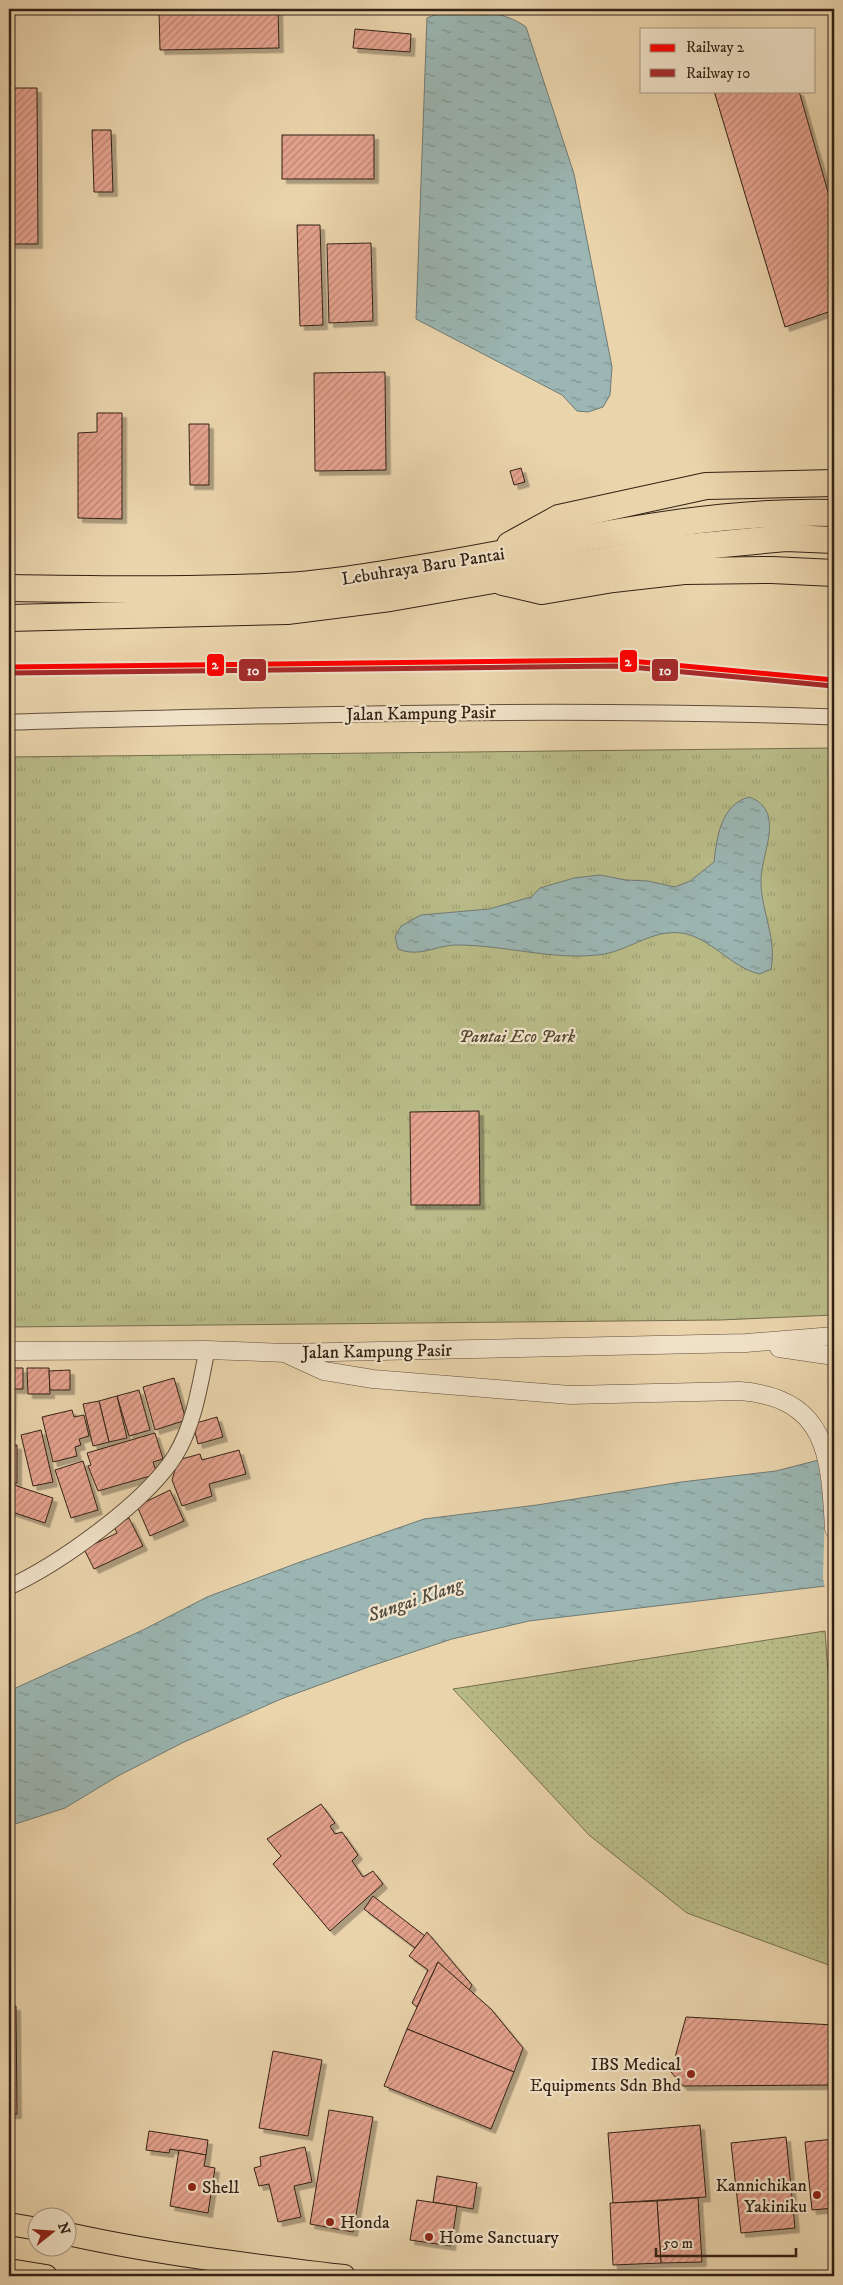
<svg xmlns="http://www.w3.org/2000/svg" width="843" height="2285" font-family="'IM FELL DW Pica',serif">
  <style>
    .grass { fill: url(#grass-dots); stroke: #766e4e }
    .park { fill: url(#park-tufts); stroke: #766e4e }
    .water { fill: url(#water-ripples); stroke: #717a74 }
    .pier { fill: #ead4ac }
    .building { fill: url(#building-hatch); stroke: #322115; filter: url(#shadow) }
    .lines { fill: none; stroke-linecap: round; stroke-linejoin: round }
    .minor-casing { stroke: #604e3b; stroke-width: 17 }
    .tertiary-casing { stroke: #604e3b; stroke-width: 19 }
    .primary-casing { stroke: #322115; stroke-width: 24 }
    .motorway-casing { stroke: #322115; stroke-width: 28 }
    .minor { stroke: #f1e3c9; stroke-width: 15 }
    .tertiary { stroke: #f1e3c9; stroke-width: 18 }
    .primary { stroke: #ead4ac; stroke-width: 22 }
    .motorway { stroke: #ead4ac; stroke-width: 26 }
    .rail-1-casing { stroke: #f1e3c9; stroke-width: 9 }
    .rail-2-casing { stroke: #f1e3c9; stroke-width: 9 }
    .rail-1 { stroke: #f00; stroke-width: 5 }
    .rail-2 { stroke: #a52a2a; stroke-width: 5 }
    .poi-dot { fill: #8f2418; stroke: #f1e3c9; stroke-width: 2 }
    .labels { text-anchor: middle; stroke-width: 4.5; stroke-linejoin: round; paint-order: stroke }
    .street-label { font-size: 18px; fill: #322115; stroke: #f1e3c9 }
    .park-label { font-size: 18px; font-style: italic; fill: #544832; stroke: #f1e3c9 }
    .poi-label { font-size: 18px; fill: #322115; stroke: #f1e3c9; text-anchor: start }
    .water-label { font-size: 19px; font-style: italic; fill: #524e44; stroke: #f1e3c9 }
    .line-badge { stroke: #f1e3c9; stroke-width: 2 }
    .badge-label { font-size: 14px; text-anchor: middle; font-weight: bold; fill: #fff }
  </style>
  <defs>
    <pattern id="grass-dots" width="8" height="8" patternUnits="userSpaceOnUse" patternTransform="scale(1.25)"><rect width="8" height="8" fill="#b9bc88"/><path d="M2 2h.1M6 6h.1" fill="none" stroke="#a0a174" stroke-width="1.8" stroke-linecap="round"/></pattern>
    <pattern id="park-tufts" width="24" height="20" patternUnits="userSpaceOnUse" patternTransform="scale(1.25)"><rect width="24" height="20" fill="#b9bc88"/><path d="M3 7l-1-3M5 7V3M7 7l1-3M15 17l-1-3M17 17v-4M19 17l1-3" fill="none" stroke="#a0a174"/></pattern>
    <pattern id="water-ripples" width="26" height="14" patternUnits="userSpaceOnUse" patternTransform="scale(1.25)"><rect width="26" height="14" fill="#9bb6b3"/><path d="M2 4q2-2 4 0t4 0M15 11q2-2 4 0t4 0" fill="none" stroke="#7f9490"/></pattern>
    <pattern id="building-hatch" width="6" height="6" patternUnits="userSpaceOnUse" patternTransform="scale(1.25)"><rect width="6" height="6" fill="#e6a38f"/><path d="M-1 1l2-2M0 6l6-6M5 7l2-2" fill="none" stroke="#bb8474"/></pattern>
    <filter id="shadow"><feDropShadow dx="4.5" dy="4.5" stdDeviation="0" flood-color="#0004"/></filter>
  </defs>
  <rect width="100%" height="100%" fill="#ead4ac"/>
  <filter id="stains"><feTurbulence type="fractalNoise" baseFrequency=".004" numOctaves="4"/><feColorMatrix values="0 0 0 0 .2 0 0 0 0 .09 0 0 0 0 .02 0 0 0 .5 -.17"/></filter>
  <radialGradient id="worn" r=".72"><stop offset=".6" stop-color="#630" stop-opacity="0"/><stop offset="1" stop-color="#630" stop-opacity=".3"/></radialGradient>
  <path class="grass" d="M825 1631 834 1760V1967L687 1913 589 1835 453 1689Z"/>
  <path class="park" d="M834 748V1315L720 1320 9 1327V757Z"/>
  <g class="water">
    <path d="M449 9C474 9 506 12 526 27L574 174 612 367 610 395 603 407 588 412 577 411 562 395 416 319 427 18Z"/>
    <path d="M749 797C758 800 765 806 768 815 774 837 760 861 761 884 762 913 777 939 771 969L760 974C731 968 711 937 681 933 651 929 626 953 597 955 551 960 504 945 457 945 436 945 420 958 398 949L395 937 401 926 421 915 489 909 531 897 540 888 574 878 600 875 626 880 648 881 675 887 690 881 714 862C717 836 721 805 749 797Z"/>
    <path d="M834 1456V1585L529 1621 452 1639 371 1666 281 1699 182 1743 118 1776 65 1808 9 1826V1691L143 1630 207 1597 300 1562 424 1519 537 1505 681 1482 776 1471Z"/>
  </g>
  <path class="pier" d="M834 1454V1588L825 1589 823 1578 825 1505 817 1458Z"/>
  <g class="building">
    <path d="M159 9H278L279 48 160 50Z"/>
    <path d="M355 29 411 34 410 52 353 48Z"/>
    <path d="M9 88H37L38 244H9Z"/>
    <path d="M714 91H799L834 213V310L785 327Z"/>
    <path d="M92 130H111L113 192H94Z"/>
    <rect x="282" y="135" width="92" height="44"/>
    <path d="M297 225H320L323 325 300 326Z"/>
    <path d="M371 243 373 321 329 323 327 244Z"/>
    <path d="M385 372 386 470 315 471 314 373Z"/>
    <path d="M97 413H122V519L78 518V433L97 432Z"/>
    <path d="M189 424H209V485H190Z"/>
    <path d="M521 468 525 482 514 485 510 471Z"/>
    <path d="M479 1111 480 1205H411L410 1112Z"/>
    <path d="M9 1368H23V1389H12L11 1435H9Z"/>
    <path d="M27 1368H49L50 1394H28Z"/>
    <path d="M70 1370V1390H50L49 1371Z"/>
    <path d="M174 1378 186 1420 155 1430 143 1387Z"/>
    <path d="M139 1390 150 1430 129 1436 117 1396Z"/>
    <path d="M117 1396 127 1438 109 1442 99 1401Z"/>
    <path d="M99 1401 109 1442 93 1446 83 1404Z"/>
    <path d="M72 1410 74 1417 84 1415 89 1436 79 1439 81 1445 75 1447 77 1456 53 1462 42 1417Z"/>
    <path d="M217 1417 223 1437 198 1444 193 1424Z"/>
    <path d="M41 1430 53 1482 33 1486 21 1435Z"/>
    <path d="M155 1433 163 1459 153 1462 157 1474 98 1491 88 1466 91 1465 87 1453Z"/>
    <path d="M9 1444 17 1445V1483H9Z"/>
    <path d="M239 1450 246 1474 209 1484 212 1496 182 1506 172 1480 178 1460 200 1454 202 1460Z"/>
    <path d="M83 1461 98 1510 71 1518 55 1470Z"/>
    <path d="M11 1484 53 1498 45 1523 9 1511Z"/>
    <path d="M170 1490 184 1521 150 1536 137 1506Z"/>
    <path d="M129 1518 143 1546 94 1569 84 1549 117 1533 114 1526Z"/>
    <path d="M321 1804 335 1823 330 1826 335 1834 342 1832 358 1855 352 1861 363 1877 373 1871 383 1884 330 1931 273 1864 281 1856 267 1839Z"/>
    <path d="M373 1896 425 1936 415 1948 364 1909Z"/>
    <path d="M427 1932 472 1985 469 1990 438 1962 417 2007 412 2003 428 1970 409 1956Z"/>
    <path d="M438 1962 491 2009 523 2048 514 2072 407 2029Z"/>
    <path d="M9 2006H16L17 2114H9Z"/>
    <path d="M686 2017 834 2025V2085L683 2086 671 2072Z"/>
    <path d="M407 2029 514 2072 491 2129 384 2086Z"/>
    <path d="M273 2051 322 2060 308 2136 259 2128Z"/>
    <path d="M329 2110 373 2117 353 2232 310 2224Z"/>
    <path d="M700 2125 706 2197 613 2203 608 2133Z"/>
    <path d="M149 2131 208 2140 206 2155 170 2149 169 2153 146 2150Z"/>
    <path d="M786 2137 795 2228 741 2233 731 2143Z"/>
    <path d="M834 2139V2208L812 2210 805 2142Z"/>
    <path d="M305 2147 312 2182 294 2186 301 2217 278 2222 269 2184 259 2186 254 2168 261 2166 260 2157Z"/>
    <path d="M179 2150 206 2155 204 2166 215 2168 208 2213 170 2206Z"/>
    <path d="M437 2176 477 2183 473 2209 433 2202Z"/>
    <path d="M698 2198 702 2262 661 2263 657 2201Z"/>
    <path d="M417 2200 457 2206 451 2246 410 2240Z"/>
    <path d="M657 2201 661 2263 613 2265 610 2203Z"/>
  </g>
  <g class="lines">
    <defs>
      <g id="minor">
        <path d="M9 722C284 715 559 707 834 717"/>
        <path d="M9 1587C59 1564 145 1503 175 1456 194 1425 200 1385 207 1350"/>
      </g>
      <g id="tertiary">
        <path d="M779 1348 834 1356"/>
        <path d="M9 1351 207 1350 286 1353 746 1343 834 1336"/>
        <path d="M289 1355 324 1371 373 1379 570 1395 740 1391C828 1398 830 1456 834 1529"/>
      </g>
      <g id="primary">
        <path d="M9 2224 38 2229"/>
        <path d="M68 2234C158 2254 251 2265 344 2276"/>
        <path d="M9 2270 46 2276"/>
      </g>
      <g id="motorway">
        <path d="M510 545 559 518 706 486 834 483"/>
        <path d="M503 582 542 591 613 579 684 571 772 570 834 573"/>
        <path d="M9 588C100 589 193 591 284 586 321 584 360 578 396 572 542 550 686 509 834 513"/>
        <path d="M9 618 287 611 390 598 670 549 786 538 834 540"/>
      </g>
    </defs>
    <use href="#minor" class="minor-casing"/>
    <use href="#tertiary" class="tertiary-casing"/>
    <use href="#primary" class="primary-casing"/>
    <use href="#motorway" class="motorway-casing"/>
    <use href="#minor" class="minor"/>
    <use href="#tertiary" class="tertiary"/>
    <use href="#primary" class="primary"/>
    <use href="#motorway" class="motorway"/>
    <defs>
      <path id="rail-1" d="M9 667 620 660 834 680"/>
      <path id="rail-2" d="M9 673 620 666 833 686"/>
    </defs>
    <use href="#rail-1" class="rail-1-casing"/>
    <use href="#rail-2" class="rail-2-casing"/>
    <use href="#rail-1" class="rail-1"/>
    <use href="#rail-2" class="rail-2"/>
  </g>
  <g class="poi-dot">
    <circle cx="691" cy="2074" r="5"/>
    <circle cx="192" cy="2187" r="5"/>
    <circle cx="817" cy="2195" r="5"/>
    <circle cx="330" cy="2222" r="5"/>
    <circle cx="429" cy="2237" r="5"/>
  </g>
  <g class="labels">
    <g class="street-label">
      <text transform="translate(423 566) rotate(-9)" y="6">Lebuhraya Baru Pantai</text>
      <text transform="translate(421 713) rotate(-1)" y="6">Jalan Kampung Pasir</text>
      <text transform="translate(377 1351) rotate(-1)" y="6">Jalan Kampung Pasir</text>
    </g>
    <g class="park-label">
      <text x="517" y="1042">Pantai Eco Park</text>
    </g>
    <g class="poi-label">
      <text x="681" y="2070" text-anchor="end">IBS Medical<tspan x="681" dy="21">Equipments Sdn Bhd</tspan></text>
      <text x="807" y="2191" text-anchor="end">Kannichikan<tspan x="807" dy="21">Yakiniku</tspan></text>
      <text x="202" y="2193">Shell</text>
      <text x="340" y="2228">Honda</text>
      <text x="439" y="2243">Home Sanctuary</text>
    </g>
    <g class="water-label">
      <text transform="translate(415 1599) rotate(-19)" y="7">Sungai Klang</text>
    </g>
  </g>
  <g class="line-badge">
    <rect x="619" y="649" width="19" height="24" rx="5" fill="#f00"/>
    <rect x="206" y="653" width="19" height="24" rx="5" fill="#f00"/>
    <rect x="238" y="658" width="29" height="24" rx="5" fill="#a52a2a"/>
    <rect x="651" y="658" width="28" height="24" rx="5" fill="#a52a2a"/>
  </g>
  <g class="badge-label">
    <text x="628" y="666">2</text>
    <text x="215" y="669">2</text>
    <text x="253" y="675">10</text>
    <text x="665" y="675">10</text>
  </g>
  <rect width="843" height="2285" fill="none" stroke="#ead4ac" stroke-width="30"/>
  <rect x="10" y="10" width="823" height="2265" fill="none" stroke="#322115" stroke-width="2.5"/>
  <rect x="15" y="15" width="813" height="2255" fill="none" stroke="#322115"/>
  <rect x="640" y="28" width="175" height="65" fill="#f1e3c9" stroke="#a59581"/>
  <rect x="650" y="44" width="25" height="8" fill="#ff0000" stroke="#a59581"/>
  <text x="686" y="52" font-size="15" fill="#322115">Railway 2</text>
  <rect x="650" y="69" width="25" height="8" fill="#a52a2a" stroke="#a59581"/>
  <text x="686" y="78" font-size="15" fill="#322115">Railway 10</text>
  <g transform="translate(52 2232) rotate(73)"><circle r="24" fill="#f1e3c9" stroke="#a59581"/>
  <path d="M0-4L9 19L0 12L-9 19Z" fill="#8f2418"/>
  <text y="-8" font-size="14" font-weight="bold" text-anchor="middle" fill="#322115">N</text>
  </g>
  <path d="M656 2248v8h140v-8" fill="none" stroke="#322115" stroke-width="2.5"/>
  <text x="663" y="2248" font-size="15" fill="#322115" stroke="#f1e3c9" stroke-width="4" paint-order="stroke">50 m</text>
  <rect width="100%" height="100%" filter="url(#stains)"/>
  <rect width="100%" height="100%" fill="url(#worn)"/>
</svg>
